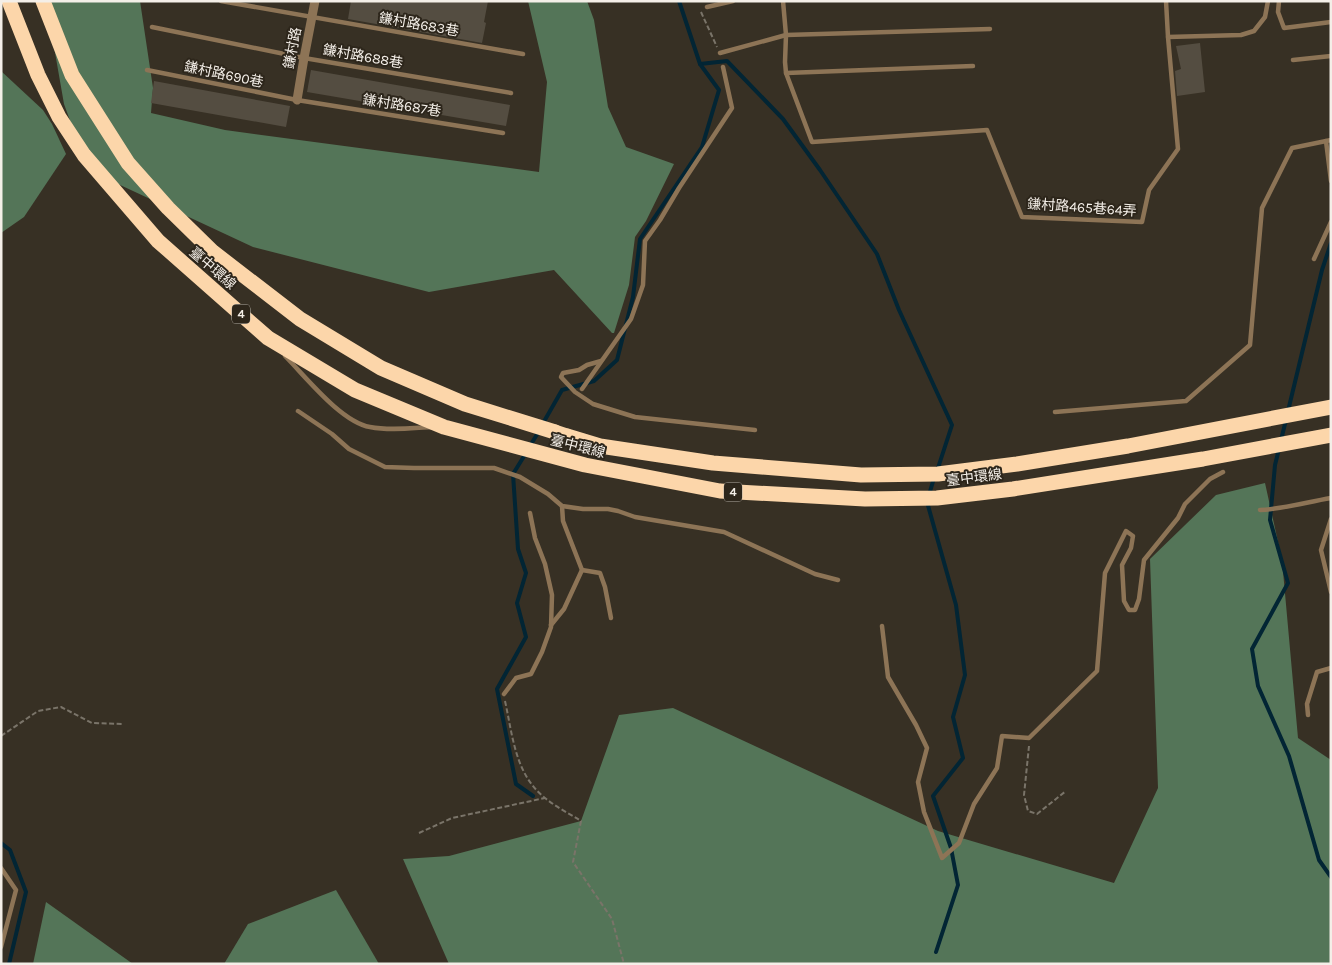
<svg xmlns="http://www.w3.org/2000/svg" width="1332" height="965" font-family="Karla,'Noto Sans TC',sans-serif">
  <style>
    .forest { fill: #547558 }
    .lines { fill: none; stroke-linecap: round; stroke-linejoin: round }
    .stream { stroke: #022534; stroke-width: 4 }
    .building { fill: #544d41 }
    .path { stroke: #7a7469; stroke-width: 2; stroke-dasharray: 5 2.5; stroke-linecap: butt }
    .lane { stroke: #8d7456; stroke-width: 4.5 }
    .street { stroke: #8d7456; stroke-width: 9 }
    .highway { stroke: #fcd6aa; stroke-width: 15 }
    .highway-bridge { stroke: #fcd6aa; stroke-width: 15 }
    .labels { text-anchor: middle; stroke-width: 4; stroke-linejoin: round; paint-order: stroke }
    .shield { fill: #2d261b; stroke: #b8b3aa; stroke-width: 1 }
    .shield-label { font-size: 12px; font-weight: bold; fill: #f4efe8 }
    .street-label { font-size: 14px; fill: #f4efe8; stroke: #2d261b }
  </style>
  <rect width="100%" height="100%" fill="#373024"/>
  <g class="forest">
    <path d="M46 1H140L153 88 151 113 225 130 539 172 547 82 528 1H587L594 20 608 107 626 147 674 164 646 221 635 237 629 285 614 333H612L554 270 429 292 253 247 88 170 64 104Z"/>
    <path d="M1 71 43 110 52 124 66 154 24 217 1 233Z"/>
    <path d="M1265 483 1282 560 1298 738 1331 760V964H449L403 859 449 856 581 821 619 715 673 708 938 831 1114 883 1158 788 1150 559 1216 495Z"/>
    <path d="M336 890 379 964H224L248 924Z"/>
    <path d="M46 902 133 964H33Z"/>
  </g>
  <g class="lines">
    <g class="stream">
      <path d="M700 64 727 61 783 119 820 170 877 254 899 310 952 425 937 471"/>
      <path d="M1288 411 1322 270 1331 243"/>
      <path d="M542 425 562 390 594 381 617 360 633 297 640 239 702 147 719 90 700 64 679 1"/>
      <path d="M1281 440 1286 420"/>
      <path d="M530 446 539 431"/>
      <path d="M1279 449 1275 465 1270 520 1288 583 1252 649 1258 686 1289 756 1319 860 1331 877"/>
      <path d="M526 453 513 474 518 549 526 573 517 603 526 637 497 689 516 784 533 796"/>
      <path d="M929 495 934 478"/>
      <path d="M927 502 956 605 965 675 953 717 963 758 933 796 951 848 958 885 936 952"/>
      <path d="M1 843 10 850 26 892 9 964"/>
    </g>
  </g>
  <g class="building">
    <path d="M351 1H488L484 22 486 23 482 43 348 19Z"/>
    <path d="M1200 43 1205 92 1177 96 1175 71 1181 69 1176 46Z"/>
    <path d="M311 70 510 105 506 126 307 92Z"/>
    <path d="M154 81 290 106 286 127 151 103Z"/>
  </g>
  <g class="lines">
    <g class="path">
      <path d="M701 12 717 47"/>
      <path d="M505 701C513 737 515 774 545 798 556 807 570 814 581 821L573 862 612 919 624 964"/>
      <path d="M1 736 38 711 61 707 92 723 123 724"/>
      <path d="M1029 746 1024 795 1028 811 1037 814 1066 791"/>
      <path d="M419 833 452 818 545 798"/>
    </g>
    <g class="lane">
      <path d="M221 1 523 54"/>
      <path d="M783 1 786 35 785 62 786 73 812 142 987 130 1022 217 1142 222 1149 190 1178 149 1168 37 1166 1"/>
      <path d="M1279 1 1278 12 1284 28 1331 22"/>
      <path d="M707 7 733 1"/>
      <path d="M152 27 304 58 511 93"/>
      <path d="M1168 37 1241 35 1254 31 1265 17 1268 1"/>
      <path d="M720 53 786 35 990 29"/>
      <path d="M1293 60 1331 56"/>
      <path d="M147 70 297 100 503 133"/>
      <path d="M786 73 973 66"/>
      <path d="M1326 141 1331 181"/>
      <path d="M1314 259 1331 222"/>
      <path d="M285 356C306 377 341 422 370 427 390 431 412 428 432 427"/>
      <path d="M601 361 587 365 579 370 563 373 561 377 575 392 593 404 635 417 755 430"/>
      <path d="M582 389 631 319 643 285 645 241 660 220 679 188 732 108 723 67"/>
      <path d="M298 411 332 434 349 449 385 467 414 468H494L520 477 548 494 562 506 583 509H608L618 511 635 517 724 532 815 574 838 580"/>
      <path d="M1055 412 1186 401 1250 345 1262 208 1292 148 1331 140"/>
      <path d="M1260 510C1284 509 1307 502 1331 498"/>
      <path d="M1331 519 1321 550 1331 592"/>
      <path d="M582 570 600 573 605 587 611 618"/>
      <path d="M551 625 564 609 582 570 563 521 562 506"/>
      <path d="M882 626 888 677 916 725 927 748 918 782 924 812 942 858 959 843 974 804 997 768 1002 736 1029 738 1097 671 1105 573 1126 531 1133 536 1131 548 1122 565 1124 601 1129 610H1135L1139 599 1144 560 1178 518 1185 504 1210 479 1223 472"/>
      <path d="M504 694 516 678 531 674 542 652 551 627 552 595 545 564 535 538 530 513"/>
      <path d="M1308 715 1307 704 1317 672 1331 668"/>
      <path d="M1 868 16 890 1 947"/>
    </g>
    <path class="street" d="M297 100 304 58 315 1"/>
    <g class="highway">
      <path d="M9 1 38 75 59 117 84 155 158 241 268 338 355 390 444 427 585 465 720 491 865 499 937 498 1013 489 1203 459 1331 435"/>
      <path d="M43 1 72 75 128 163 168 208 213 252 300 319 381 368 465 404 555 432"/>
      <path d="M567 436 600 446 713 463 861 475 938 474 1017 464 1128 446 1331 407"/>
    </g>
    <path class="highway-bridge" d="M555 432 567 436"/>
  </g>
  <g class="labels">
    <g class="shield">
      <rect x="232" y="304.5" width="18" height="19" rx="4"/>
      <rect x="724" y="482.5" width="18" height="19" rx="4"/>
    </g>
    <g class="shield-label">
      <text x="241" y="318">4</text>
      <text x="733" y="496">4</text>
    </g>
    <g class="street-label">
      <text transform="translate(419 24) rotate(10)" y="5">鎌村路683巷</text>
      <text transform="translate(292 48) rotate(-79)" y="5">鎌村路</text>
      <text transform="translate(363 56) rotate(10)" y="5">鎌村路688巷</text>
      <text transform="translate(224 74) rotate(12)" y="5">鎌村路690巷</text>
      <text transform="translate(402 105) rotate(9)" y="5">鎌村路687巷</text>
      <text transform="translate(1082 207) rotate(4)" y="5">鎌村路465巷64弄</text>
      <text transform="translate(213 268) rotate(41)" y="5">臺中環線</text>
      <text transform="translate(578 446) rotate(14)" y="5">臺中環線</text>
      <text transform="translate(974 477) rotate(-7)" y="5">臺中環線</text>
    </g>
  </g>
  <rect width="1332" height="965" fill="none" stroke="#f4efe8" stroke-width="5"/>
</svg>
